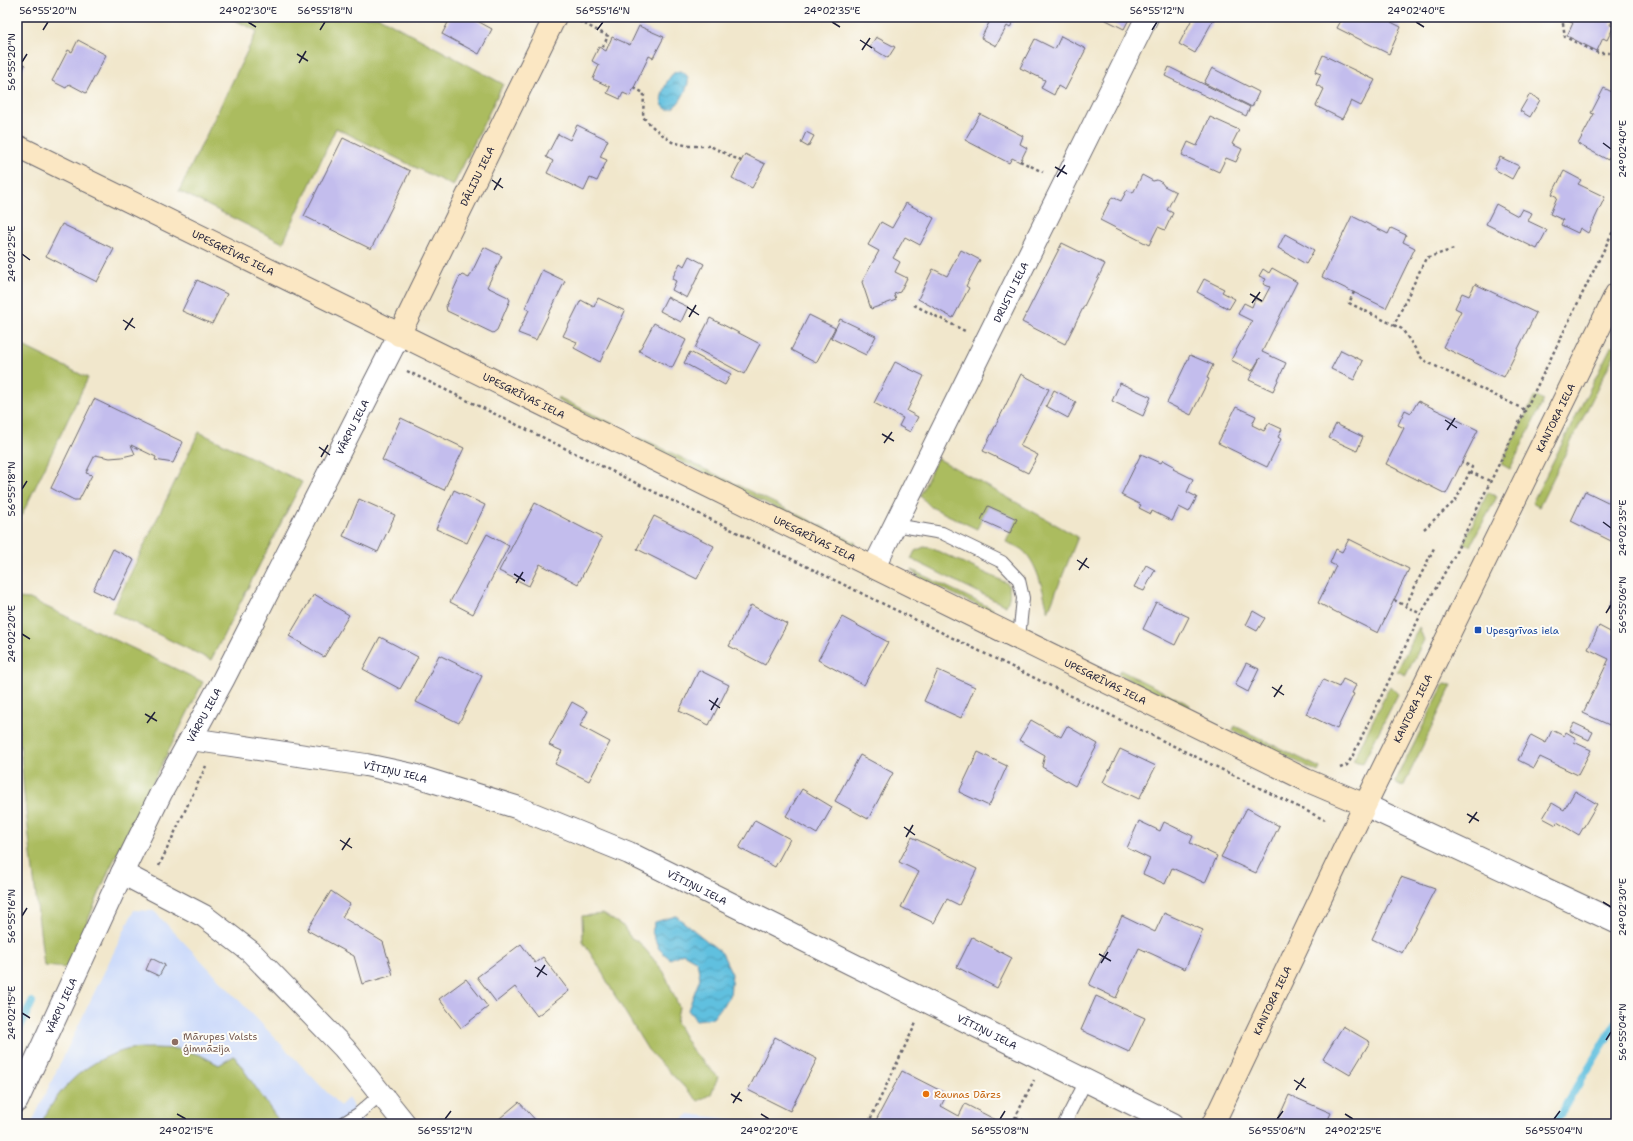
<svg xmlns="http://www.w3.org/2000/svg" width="1633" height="1141" font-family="'Shantell Sans',sans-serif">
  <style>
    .built { fill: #cddbfa }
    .grass { fill: #abbc5f; stroke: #666f4d }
    .water { fill: url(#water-waves); stroke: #41718d }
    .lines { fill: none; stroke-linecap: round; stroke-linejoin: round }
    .stream { stroke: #60c0df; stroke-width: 8 }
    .building { fill: #c3bded }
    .lane-casing { stroke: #6a676e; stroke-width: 14 }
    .street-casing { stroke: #6a676e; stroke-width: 24 }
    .secondary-casing { stroke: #6a676e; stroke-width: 24 }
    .path { stroke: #6a676e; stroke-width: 2.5; stroke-dasharray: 3 3; stroke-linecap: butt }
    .lane { stroke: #fff; stroke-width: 12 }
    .street { stroke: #fff; stroke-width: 22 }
    .secondary { stroke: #fbe7c3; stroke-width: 22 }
    .ticks { fill: none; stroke: #22223b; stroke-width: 1.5 }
    .transit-dot { fill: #1a4fb4; stroke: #fdfcf7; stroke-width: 1.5 }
    .education-dot { fill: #8d6e63; stroke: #fdfcf7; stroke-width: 1.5 }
    .food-dot { fill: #e8710a; stroke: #fdfcf7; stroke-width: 1.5 }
    .labels { text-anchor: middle; stroke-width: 4; stroke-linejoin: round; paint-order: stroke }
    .street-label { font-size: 10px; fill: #22223b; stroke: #fdfcf7 }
    .transit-label { font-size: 10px; fill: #164399; stroke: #fdfcf7; text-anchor: start }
    .education-label { font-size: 10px; fill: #785e54; stroke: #fdfcf7; text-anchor: start }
    .food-label { font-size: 10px; fill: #c56008; stroke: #fdfcf7; text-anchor: start }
    .neatline { fill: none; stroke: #22223b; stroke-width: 1.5 }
    .ticks-label { font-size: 10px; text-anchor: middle; fill: #22223b }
  </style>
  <defs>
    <pattern id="water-waves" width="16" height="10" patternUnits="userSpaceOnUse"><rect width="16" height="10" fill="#60c0df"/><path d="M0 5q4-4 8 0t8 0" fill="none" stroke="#4f9cb6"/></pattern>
  </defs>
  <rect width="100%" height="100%" fill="#fdfcf7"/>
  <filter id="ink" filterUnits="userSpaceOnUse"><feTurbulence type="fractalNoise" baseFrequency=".025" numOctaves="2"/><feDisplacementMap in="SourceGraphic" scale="8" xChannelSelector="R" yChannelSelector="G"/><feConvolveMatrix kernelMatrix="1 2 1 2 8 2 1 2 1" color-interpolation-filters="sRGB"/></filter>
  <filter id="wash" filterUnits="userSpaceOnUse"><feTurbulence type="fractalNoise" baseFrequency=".012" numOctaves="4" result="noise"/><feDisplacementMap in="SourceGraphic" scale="16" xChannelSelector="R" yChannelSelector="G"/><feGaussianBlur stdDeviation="0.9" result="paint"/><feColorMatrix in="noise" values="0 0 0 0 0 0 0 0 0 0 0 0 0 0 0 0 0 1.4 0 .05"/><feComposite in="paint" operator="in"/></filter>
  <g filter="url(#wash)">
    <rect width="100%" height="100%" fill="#f1e7cc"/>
    <g class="built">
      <path d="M134 910 154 911 340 1106 348 1098 364 1124H31Z"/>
      <path d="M689 1114 743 1121 745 1124H677Z"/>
    </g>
    <g class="grass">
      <path d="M229 17H379L503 84 453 186 336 128 283 243 179 191 257 31Z"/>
      <path d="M17 343 88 378 17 525Z"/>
      <path d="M1612 345 1616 348V351L1539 507 1532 503Z"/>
      <path d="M1535 396 1544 400 1510 469 1501 464Z"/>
      <path d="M558 397 619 427 617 430 557 400Z"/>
      <path d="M199 432 302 482 211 660 112 612Z"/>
      <path d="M639 437 856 543 854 546 637 440Z"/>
      <path d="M937 458 1078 537 1048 612C1044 594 1037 560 1021 549 1016 546 1011 544 1006 542L1016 519 988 506 977 529 931 507 920 496Z"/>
      <path d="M1488 492 1497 497 1470 546 1463 544Z"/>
      <path d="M924 547 931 548 1007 583C1011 591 1010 598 1006 606L911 559 915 551Z"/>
      <path d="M912 570 993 609 991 612 920 578 913 572Z"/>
      <path d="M17 598 30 599 203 682 109 870 68 968 44 966 24 794 17 707Z"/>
      <path d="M1419 627 1424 640 1406 675 1397 671Z"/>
      <path d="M1120 670 1190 705 1188 709 1118 674Z"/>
      <path d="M1444 684 1452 685 1403 787 1395 782Z"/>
      <path d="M1390 686 1398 694 1363 763 1353 761Z"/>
      <path d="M1235 726 1320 768 1318 772 1233 730Z"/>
      <path d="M603 914 623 926 630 937 640 943 664 972 679 1007 676 1022 692 1050 718 1077 711 1094 698 1101 648 1050 614 994 598 965 583 942 582 916Z"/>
      <path d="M155 1048 178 1049 200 1055 219 1065 234 1056 281 1124H41C59 1086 88 1059 130 1049 138 1048 147 1048 155 1048Z"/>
    </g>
    <g class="water">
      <path d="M680 71C684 73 688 75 688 79 690 88 671 122 662 104 659 98 668 76 674 73 674 72 679 71 680 71Z"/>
      <path d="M676 916 722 953 732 974 730 996 713 1018 696 1020 688 1010 700 978 697 961 683 953 670 959 659 949 652 932 655 922Z"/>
    </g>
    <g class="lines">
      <g class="stream">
        <path d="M17 1034 32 1002"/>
        <path d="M1554 1124 1616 1023"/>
      </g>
    </g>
    <g id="blocks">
      <g class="building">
        <path d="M451 17H470L492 29 479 54 442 34Z"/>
        <path d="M992 17H1015L1010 28 1007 26 996 46 981 38Z"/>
        <path d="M1106 17H1130L1124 29 1104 19Z"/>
        <path d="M1193 17H1215L1195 53 1179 44Z"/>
        <path d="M1343 17H1393L1391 22 1401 27 1389 54 1337 28Z"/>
        <path d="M1571 17H1614L1610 25 1614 26 1607 40 1603 38 1597 51 1567 36 1573 23 1568 21Z"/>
        <path d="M639 26 664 37 653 58 649 56 630 96 623 93 620 99 607 93 610 87 593 79 599 65 592 61 599 47 606 51 612 37 630 45Z"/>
        <path d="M1061 36 1086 49 1065 90 1058 86 1054 95 1041 88 1045 80 1020 68 1035 39 1055 49Z"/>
        <path d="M876 37 895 47 888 58 870 47Z"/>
        <path d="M78 40 106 55 86 93 69 84 66 88 52 81 68 50 72 52Z"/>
        <path d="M1323 55 1375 80 1361 106 1351 101 1342 119 1316 106 1324 89 1316 85 1321 74 1315 72Z"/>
        <path d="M17 61 25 65 17 82Z"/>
        <path d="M1169 67 1250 107 1246 116 1165 76Z"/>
        <path d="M1212 68 1259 92 1252 107 1204 83Z"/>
        <path d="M1604 88 1616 94V146L1608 160 1578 144 1594 114 1591 113Z"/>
        <path d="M1530 94 1540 100 1530 117 1520 111Z"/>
        <path d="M980 114 1023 136 1020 144 1027 148 1020 162 1012 158 1009 163 965 140Z"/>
        <path d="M1210 117 1239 130 1232 144 1242 149 1236 162 1226 158 1219 172 1182 155 1188 142 1197 146Z"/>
        <path d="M577 125 608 140 600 157 607 160 597 181 590 178 584 191 547 173 553 161 546 157 558 134 570 140Z"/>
        <path d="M806 132 814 136 808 147 801 143Z"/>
        <path d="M343 138 410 171 371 249 304 216Z"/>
        <path d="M745 154 765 164 752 188 732 178Z"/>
        <path d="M1500 157 1519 166 1512 179 1494 169Z"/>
        <path d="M1564 171 1581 180 1578 184 1605 197 1588 233 1580 228 1578 233 1561 225 1563 220 1550 214 1557 197 1552 194Z"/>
        <path d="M1142 175 1153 181 1157 180 1162 183 1164 186 1176 192 1167 210 1173 213 1165 230 1158 227 1149 245 1100 220 1112 197 1121 201 1127 190 1133 193Z"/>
        <path d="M906 203 934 218 920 245 905 237 893 258 900 262 895 272 907 278 900 292 894 294 896 300 871 309 862 282 879 251 868 245 881 222 892 228Z"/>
        <path d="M1496 204 1518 216 1522 209 1532 213 1528 221 1547 230 1537 249 1486 224Z"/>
        <path d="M1352 216 1388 234 1391 228 1406 235 1403 242 1415 248 1386 308 1322 277Z"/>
        <path d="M62 224 114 249 97 282 46 256Z"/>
        <path d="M1285 234 1314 250 1306 264 1278 248Z"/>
        <path d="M1062 243 1105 264 1065 344 1022 322Z"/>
        <path d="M484 247 502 256 487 287 508 297 510 300 497 330 493 333 447 311 446 306 459 278 462 275 469 278Z"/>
        <path d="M961 250 980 260 966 286 969 288 953 318 918 299 933 269 947 276Z"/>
        <path d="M689 256 704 264 687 298 672 290 676 281 672 279 680 263 684 266Z"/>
        <path d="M1272 268 1297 282 1262 352 1286 363 1273 391 1249 380 1260 358 1252 371 1231 360 1252 321 1238 314 1244 303 1252 307 1255 299 1262 302 1270 287 1263 284 1266 279 1259 276 1263 269 1269 273Z"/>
        <path d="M542 270 565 281 536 340 518 333 529 310 525 308Z"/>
        <path d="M1204 279 1224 289 1222 292 1235 299 1229 309 1197 292Z"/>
        <path d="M197 280 227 294 212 324 182 311Z"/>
        <path d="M1475 284 1536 313 1504 377 1443 347 1461 311 1455 308 1462 293 1469 296Z"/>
        <path d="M667 297 688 307 681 322 660 311Z"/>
        <path d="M598 298 625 311 600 362 574 348 577 342 563 336 581 300 594 307Z"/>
        <path d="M809 315 835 328 816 363 791 350Z"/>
        <path d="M710 318 760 344 744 374 695 348Z"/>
        <path d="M840 319 876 336 866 355 831 338Z"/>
        <path d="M654 323 686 340 672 368 639 351Z"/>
        <path d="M1341 350 1363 361 1354 380 1331 369Z"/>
        <path d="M690 352 731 374 725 385 684 363Z"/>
        <path d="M1190 355 1213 365 1207 378 1209 379 1191 415 1167 403Z"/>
        <path d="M895 362 924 376 907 411 918 417 910 432 899 426 903 418 874 403Z"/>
        <path d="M1021 374 1049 389 1020 446 1038 455 1028 473 983 451Z"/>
        <path d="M1120 383 1151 397 1143 416 1112 401Z"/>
        <path d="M1054 390 1076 402 1068 418 1046 406Z"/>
        <path d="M94 399 183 442 173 463 155 460 156 457 131 445 135 454 122 457 110 458 95 455 86 473 92 475 79 500H74L51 488Z"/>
        <path d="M1418 401 1478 430 1446 494 1386 464 1404 428 1398 425 1405 410 1411 413Z"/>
        <path d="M1236 407 1256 416 1252 425 1264 431 1269 423 1282 429 1278 437 1281 439 1267 467 1218 443Z"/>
        <path d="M401 418 464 448 444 490 382 460Z"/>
        <path d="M1336 424 1363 437 1357 451 1329 438Z"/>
        <path d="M1141 454 1161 463 1163 460 1174 466 1173 469 1193 479 1187 492 1197 497 1189 512 1179 507 1172 521 1152 511 1151 514 1139 508 1141 505 1121 495Z"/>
        <path d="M454 490 485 505 467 543 436 529Z"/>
        <path d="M1585 491 1614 505 1616 502V538L1613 542 1571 521Z"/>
        <path d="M359 499 395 515 378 552 343 536Z"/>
        <path d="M535 503 602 538 578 584 540 564 529 586 499 571Z"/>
        <path d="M988 506 1017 519 1010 533 981 520Z"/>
        <path d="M654 516 714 546 697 579 637 549Z"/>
        <path d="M487 534 509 546 473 614 450 602Z"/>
        <path d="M1349 539 1409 569 1378 633 1318 603 1336 566 1330 563 1336 549 1342 552Z"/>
        <path d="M113 549 134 560 114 600 93 590Z"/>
        <path d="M1146 565 1155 570 1144 591 1134 587Z"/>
        <path d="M1616 593V610L1609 607Z"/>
        <path d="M314 594 349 615 324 657 289 636Z"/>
        <path d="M1156 602 1189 617 1175 645 1143 629Z"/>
        <path d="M751 605 787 624 765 665 729 646Z"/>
        <path d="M1253 611 1265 618 1257 631 1246 625Z"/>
        <path d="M842 617 888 642 864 685 818 660Z"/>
        <path d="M1599 626 1616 635V728L1583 713 1609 659 1588 649Z"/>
        <path d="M380 637 418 657 400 689 363 669Z"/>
        <path d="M439 655 482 676 459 723 416 702Z"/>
        <path d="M1246 663 1259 669 1248 692 1235 685Z"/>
        <path d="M699 670 729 685 709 725 679 711Z"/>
        <path d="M938 670 975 687 961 718 924 701Z"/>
        <path d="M1343 679 1356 685 1352 693 1354 694 1337 729 1306 714 1323 680 1339 687Z"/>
        <path d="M572 702 588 711 580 726 610 742 589 781 555 764 562 751 549 745Z"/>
        <path d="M1031 720 1061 737 1067 726 1098 744 1075 786 1042 767 1045 755 1019 740Z"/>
        <path d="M1574 723 1593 732 1589 740 1570 731Z"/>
        <path d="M1552 730 1564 736 1566 732 1576 738 1574 742 1591 750 1578 775 1540 757 1534 768 1518 760 1531 735 1546 743Z"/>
        <path d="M1120 749 1156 766 1139 799 1103 782Z"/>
        <path d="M978 752 1007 766 989 806 959 792Z"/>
        <path d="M860 755 893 773 868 819 835 801Z"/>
        <path d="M802 789 832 807 817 834 786 816Z"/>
        <path d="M1575 791 1597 804 1579 835 1557 822 1556 825 1543 818 1552 803 1564 810Z"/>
        <path d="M1247 808 1279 826 1256 873 1221 857Z"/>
        <path d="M755 820 790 839 775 867 739 848Z"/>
        <path d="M1139 821 1160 831 1164 822 1193 836 1190 843 1217 856 1205 883 1172 868 1165 884 1143 874 1150 859 1127 848Z"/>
        <path d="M912 837 977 869 959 905 947 899 934 923 901 907 919 872 899 862Z"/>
        <path d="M1401 877 1435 889 1402 953 1372 939Z"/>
        <path d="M331 891 350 904 342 917 383 942 393 975 362 984 354 956 307 930Z"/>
        <path d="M1164 913 1203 930 1185 969 1139 948 1116 998 1089 985 1122 916 1155 932Z"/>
        <path d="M972 937 1012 958 997 988 957 967Z"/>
        <path d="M521 944 535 963 543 957 569 991 537 1016 515 987 496 1002 477 977Z"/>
        <path d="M151 958 165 965 159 976 146 970Z"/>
        <path d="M466 979 488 1007 461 1028 439 999Z"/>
        <path d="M1096 996 1145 1018 1129 1052 1081 1030Z"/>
        <path d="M1343 1026 1370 1042 1350 1075 1323 1059Z"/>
        <path d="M775 1037 817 1059 790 1111 748 1090Z"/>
        <path d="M902 1071 947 1094 941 1106 959 1116 965 1104 996 1120 993 1124H874Z"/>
        <path d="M1289 1095 1331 1113 1326 1124H1276Z"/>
        <path d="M519 1102 539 1124H493Z"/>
        <path d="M1616 1111V1124H1610Z"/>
      </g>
    </g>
  </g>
  <g filter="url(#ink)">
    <use href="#blocks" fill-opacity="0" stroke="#6a676e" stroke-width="1"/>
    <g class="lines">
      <defs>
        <g id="lane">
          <path d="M895 525 942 533 1002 562 1019 580 1023 598 1019 638"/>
          <path d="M342 1124 358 1114 381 1094"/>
          <path d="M1064 1124 1086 1081"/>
        </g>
        <g id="street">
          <path id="s1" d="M874 567 1147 17"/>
          <path id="s2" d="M191 739 366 765 413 775 516 807 629 853 1173 1124"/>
          <path d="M1365 805 1616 922"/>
          <path d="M122 873 204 916 251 952 344 1048 405 1124"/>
          <path id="s3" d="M17 1101 122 873 161 793 223 680 399 335"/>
        </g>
        <g id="secondary">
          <path id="s4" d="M17 146 1306 780 1365 805"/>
          <path id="s5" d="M399 335 555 17"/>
          <path id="s6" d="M1213 1124 1365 805 1616 294"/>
        </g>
      </defs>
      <use href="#lane" class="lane-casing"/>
      <use href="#street" class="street-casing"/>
      <use href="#secondary" class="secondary-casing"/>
      <g class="path">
        <path d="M1562 17 1565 37 1598 53H1616"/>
        <path d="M1613 19 1616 21"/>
        <path d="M579 21 608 36 602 49"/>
        <path d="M634 88 644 93 643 117 654 128 672 142 689 146H710L741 161"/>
        <path d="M1020 161 1043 172"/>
        <path d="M1354 292 1349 303 1394 325 1426 258 1454 249"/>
        <path d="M914 305 965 331"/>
        <path d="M1394 325 1402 329 1423 360 1525 410"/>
        <path d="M407 371 1325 820"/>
        <path d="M1470 472 1490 481"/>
        <path d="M1424 529 1456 500 1472 467 1462 462"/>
        <path d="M1394 600 1421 614"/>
        <path d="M1406 605 1435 546"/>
        <path d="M1340 768 1347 765 1352 757 1421 614 1453 558 1616 225"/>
        <path d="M159 866 206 766"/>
        <path d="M1016 1117 1031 1124"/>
        <path d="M868 1124 916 1023"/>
        <path d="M1012 1124 1034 1080"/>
      </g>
      <use href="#lane" class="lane"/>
      <use href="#street" class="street"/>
      <use href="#secondary" class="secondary"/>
    </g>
  </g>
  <path class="ticks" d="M248 22 256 27M832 22 840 27M1416 22 1424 27M43 30 48 22M320 30 325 22M597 30 603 22M1152 30 1157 22M860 40 872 48M862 50 870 38M297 54 308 61M22 62 27 54M299 63 306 51M1603 143 1611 149M1055 167 1067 174M1057 177 1065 165M492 180 503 188M494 190 501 178M22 254 30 260M1250 294 1262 301M1252 303 1260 292M687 307 699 315M689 317 696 305M123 320 135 328M125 330 133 318M1445 420 1457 428M1447 430 1455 418M882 434 894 441M884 443 892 432M319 447 330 455M321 457 328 445M22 489 27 481M1603 522 1611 528M1077 560 1089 568M1079 570 1087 558M514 574 525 581M516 583 523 572M1606 613 1611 605M22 634 30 639M1272 687 1284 695M1274 697 1282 685M709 700 720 708M711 710 718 698M145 714 157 721M147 723 155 712M1467 814 1479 821M1469 823 1477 812M904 827 915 835M906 837 913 825M340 840 352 848M342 850 350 838M1603 902 1611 907M22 916 27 908M1099 954 1111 961M1101 963 1108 952M535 967 547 975M537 977 545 965M22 1013 30 1018M1606 1040 1611 1032M1294 1080 1306 1088M1296 1090 1304 1078M731 1094 742 1101M733 1103 740 1092M177 1114 186 1119M761 1114 769 1119M1345 1114 1353 1119M445 1119 451 1111M1000 1119 1005 1111M1277 1119 1283 1111M1554 1119 1560 1111"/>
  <rect class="transit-dot" x="1474" y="626" width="8" height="8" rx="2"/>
  <circle class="education-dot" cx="175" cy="1042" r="4"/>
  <circle class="food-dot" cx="926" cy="1094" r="4"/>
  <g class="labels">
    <g class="street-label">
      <text dy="4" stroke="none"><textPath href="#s5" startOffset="177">DĀLIJU IELA</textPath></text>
      <text dy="4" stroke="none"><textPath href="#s4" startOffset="241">UPESGRĪVAS IELA</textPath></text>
      <text dy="4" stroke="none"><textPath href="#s1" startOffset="307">DRUSTU IELA</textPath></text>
      <text dy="4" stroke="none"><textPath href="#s4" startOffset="565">UPESGRĪVAS IELA</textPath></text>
      <text dy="4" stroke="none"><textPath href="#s6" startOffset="785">KANTORA IELA</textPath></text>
      <text dy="4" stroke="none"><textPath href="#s3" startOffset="753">VĀRPU IELA</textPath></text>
      <text dy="4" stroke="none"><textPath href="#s4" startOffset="889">UPESGRĪVAS IELA</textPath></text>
      <text dy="4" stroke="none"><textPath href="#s4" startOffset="1213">UPESGRĪVAS IELA</textPath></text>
      <text dy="4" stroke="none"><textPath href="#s6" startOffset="461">KANTORA IELA</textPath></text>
      <text dy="4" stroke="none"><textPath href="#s3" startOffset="429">VĀRPU IELA</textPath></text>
      <text dy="4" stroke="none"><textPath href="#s2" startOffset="207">VĪTIŅU IELA</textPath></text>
      <text dy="4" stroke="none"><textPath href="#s2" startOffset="531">VĪTIŅU IELA</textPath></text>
      <text dy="4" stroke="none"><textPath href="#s6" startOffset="137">KANTORA IELA</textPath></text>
      <text dy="4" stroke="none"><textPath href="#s3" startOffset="105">VĀRPU IELA</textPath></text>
      <text dy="4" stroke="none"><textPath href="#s2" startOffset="855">VĪTIŅU IELA</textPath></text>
    </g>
    <g class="transit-label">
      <text x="1486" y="634">Upesgrīvas iela</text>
    </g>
    <g class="education-label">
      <text x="183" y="1040">Mārupes Valsts<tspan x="183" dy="12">ģimnāzija</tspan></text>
    </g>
    <g class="food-label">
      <text x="934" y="1098">Raunas Dārzs</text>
    </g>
  </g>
  <rect width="1633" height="1141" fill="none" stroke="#fdfcf7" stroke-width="44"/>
  <rect x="22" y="22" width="1589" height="1097" class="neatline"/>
  <g class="ticks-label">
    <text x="48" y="14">56°55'20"N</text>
    <text x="248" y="14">24°02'30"E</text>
    <text x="325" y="14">56°55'18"N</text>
    <text x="603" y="14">56°55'16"N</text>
    <text x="832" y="14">24°02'35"E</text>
    <text x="1157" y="14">56°55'12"N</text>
    <text x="1416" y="14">24°02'40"E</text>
    <text transform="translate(11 62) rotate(-90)" y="4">56°55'20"N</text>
    <text transform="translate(1622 149) rotate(-90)" y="4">24°02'40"E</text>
    <text transform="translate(11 254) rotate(-90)" y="4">24°02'25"E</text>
    <text transform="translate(11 489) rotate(-90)" y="4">56°55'18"N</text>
    <text transform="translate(1622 528) rotate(-90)" y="4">24°02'35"E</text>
    <text transform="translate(1622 605) rotate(-90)" y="4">56°55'06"N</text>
    <text transform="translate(11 634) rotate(-90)" y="4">24°02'20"E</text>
    <text transform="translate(1622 907) rotate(-90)" y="4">24°02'30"E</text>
    <text transform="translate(11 916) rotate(-90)" y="4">56°55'16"N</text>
    <text transform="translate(11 1013) rotate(-90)" y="4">24°02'15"E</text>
    <text transform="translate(1622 1032) rotate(-90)" y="4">56°55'04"N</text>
    <text x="186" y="1134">24°02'15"E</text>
    <text x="445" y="1134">56°55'12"N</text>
    <text x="769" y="1134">24°02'20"E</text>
    <text x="1000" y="1134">56°55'08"N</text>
    <text x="1277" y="1134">56°55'06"N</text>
    <text x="1353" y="1134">24°02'25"E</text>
    <text x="1554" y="1134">56°55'04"N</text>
  </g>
</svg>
